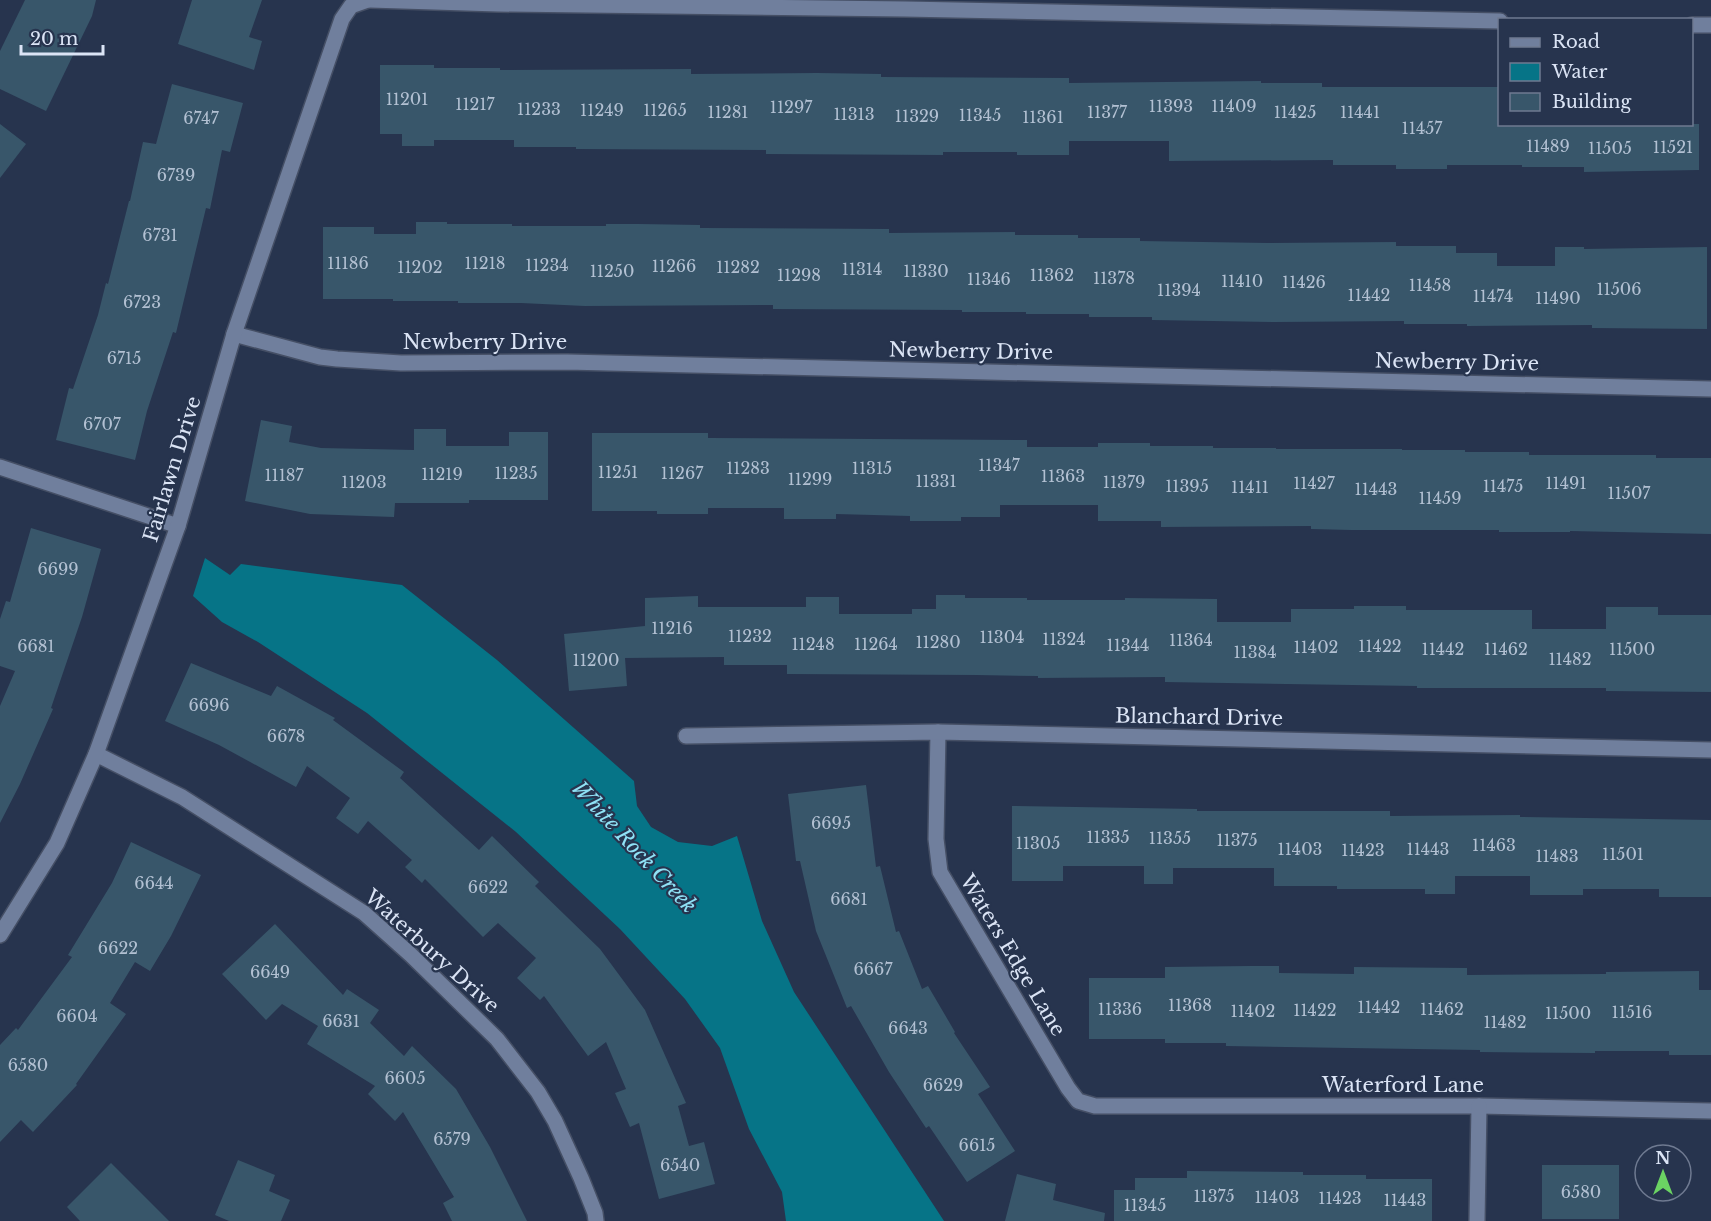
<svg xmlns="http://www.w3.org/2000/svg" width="1711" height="1221" font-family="'Libre Baskerville',serif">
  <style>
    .water { fill: #067487 }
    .building { fill: #38566a }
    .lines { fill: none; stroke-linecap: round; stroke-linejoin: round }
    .minor-casing { stroke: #454f65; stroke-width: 18 }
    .minor { stroke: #707f9d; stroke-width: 15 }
    .labels { text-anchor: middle; stroke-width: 4.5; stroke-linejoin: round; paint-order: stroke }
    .number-label { font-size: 16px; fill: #b2c0d2 }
    .street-label { font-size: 20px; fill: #dbe4f5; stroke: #27344e }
    .water-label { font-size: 21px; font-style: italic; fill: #8fe2f6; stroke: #27344e }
  </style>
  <rect width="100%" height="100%" fill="#27344e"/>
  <path class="water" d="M205 558 230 575 241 564 402 585 497 660 634 781 637 806 651 827 678 842 712 846 737 836 762 921 794 992 944 1221H786L782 1192 749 1129 720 1048 685 999 620 929 516 832 367 713 258 642 222 622 193 596Z"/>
  <g class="building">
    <path d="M25 0H96L92 16 46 111 0 89V51Z"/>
    <path d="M192 0H262L249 37 262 41 254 70 178 44Z"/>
    <path d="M380 65H434V68H500V70L691 69V74L817 73 881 74V77L1069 78V83L1261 81V83H1322V87H1500V124H1699V170L1584 172V167H1522V165H1447V169H1396V165H1333V160L1169 161V141H1069V155H1017V152H943V155L766 154V150L576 149V147H514V140H434V146H402V134H380Z"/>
    <path d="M172 84 243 103 230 152 222 150 210 209 206 208 176 333 173 332 147 411 135 460 56 440 69 388 73 389 98 315 106 283 108 284 129 201H130L143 142 156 144Z"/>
    <path d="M0 124 26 144 0 178Z"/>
    <path d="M416 222H447V224H512V226H606V224H639L700 225V228L889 229V233L1015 232V235H1078V238H1140V241L1268 243 1396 242V246H1456V253H1497V266H1555V247H1584V249L1707 247V329L1592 328V325L1467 326V324H1404V321L1277 322 1152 320V317H1089V314H1026V312H962V310L773 309V305L585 306 521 303H458V301H393V299H323V227H374V234H416Z"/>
    <path d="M261 420 292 426 289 442 321 448 414 450V429H446V446H509V432H548V500H469V503H395L394 517 310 514 245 501Z"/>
    <path d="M592 433H708V438L1027 440V447H1098V443H1150V446H1213V448H1276V449H1402V450H1465V452H1529V455H1656V458H1711V534L1570 531V532H1499V530H1351L1311 529V526L1161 527V521H1098V505H1000V517H961V521H910V516L836 514V519H784V508H708V514H657V511H592Z"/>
    <path d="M31 528 101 549 82 617 51 708 53 709 20 784 0 823V706L15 671 0 666V619L6 601 10 602Z"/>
    <path d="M936 595H965V598H1027V600H1125V598L1217 599V622H1291V609H1354V606H1406V610H1532V629H1606V607H1658V615H1711V692L1606 691V688H1417V686L1165 682V677L1038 678V676L976 675 787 674V665H724V657L625 658 627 686 569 691 564 634 645 626V598L698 596V607H806V597H839V614H912V609H936Z"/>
    <path d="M191 663 271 696 277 686 335 718 333 720 404 772 400 778 479 850 492 836 539 882 535 886 600 949 645 1010 686 1103 678 1106 689 1146 704 1142 715 1184 659 1199 639 1123 630 1127 615 1093 626 1089 606 1042 588 1056 544 996 540 1000 517 978 536 958 498 923 483 937 425 879 422 883 405 867 412 860 368 821 358 834 336 818 350 798 307 766 296 787 219 745 165 721Z"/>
    <path d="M866 785 876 867 880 866 896 932 899 931 922 989 928 986 955 1032 954 1033 990 1087 978 1094 1015 1151 967 1182 929 1126 926 1128 889 1072 851 1006 847 1008 816 931 800 861H796L788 794Z"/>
    <path d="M1012 806 1197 809V811H1390V816L1520 815V817L1711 820V897H1659V889H1583V895H1530V876H1455V894H1425V889H1337V886H1274V868H1173V884H1144V866H1063V881H1012Z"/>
    <path d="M131 842 201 875 171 936 150 971 135 962 110 1003 126 1014 76 1084 77 1085 33 1132 21 1120 0 1142V1045L16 1028 18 1030 72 957 68 955 112 883Z"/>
    <path d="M275 924 343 995 347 989 379 1010 370 1023 404 1056 412 1046 456 1089 490 1147 527 1221H452L443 1203 454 1197 403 1112 395 1121 368 1094 375 1086 307 1044 318 1026 282 1004 266 1020 222 974Z"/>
    <path d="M1250 966H1279V973L1354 974V967L1467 968V975L1606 974V972L1699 971V990H1711V1055H1669V1051H1595V1053L1480 1052V1050L1226 1046V1043H1165V1039H1089V978H1165V967Z"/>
    <path d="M238 1160 275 1175 269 1191 290 1200 281 1221H229L215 1215Z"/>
    <path d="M111 1163 169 1221H80L67 1207Z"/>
    <rect x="1542" y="1165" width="77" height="54"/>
    <path d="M1187 1171 1303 1172V1175H1366V1179H1432V1221H1114V1190H1135V1178H1187Z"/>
    <path d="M1017 1174 1056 1184 1053 1200 1105 1213 1104 1221H1005Z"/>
  </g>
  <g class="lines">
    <defs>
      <g id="minor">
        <path d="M370 0 498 4 905 9 1500 21"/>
        <path d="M1692 25H1711"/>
        <path d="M234 334 320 357 337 359 401 363 567 362 1711 389"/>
        <path d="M0 467 178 526"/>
        <path d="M938 732 936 839 940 872 1068 1088 1078 1101 1095 1106H1479L1711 1111"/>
        <path d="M686 736 938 732 1711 750"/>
        <path d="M96 754 182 797 364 913 411 955 497 1039 538 1092 555 1121 581 1178 595 1213 596 1221"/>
        <path d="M0 935 57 843 96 754 178 526 234 334 342 19 351 6 368 0"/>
        <path d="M1477 1221 1479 1106"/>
      </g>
    </defs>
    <use href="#minor" class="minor-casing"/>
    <use href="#minor" class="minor"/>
  </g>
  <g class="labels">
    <g class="number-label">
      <text x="407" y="105">11201</text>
      <text x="475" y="110">11217</text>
      <text x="1171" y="112">11393</text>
      <text x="1234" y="112">11409</text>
      <text x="791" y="113">11297</text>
      <text x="539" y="115">11233</text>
      <text x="602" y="116">11249</text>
      <text x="665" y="116">11265</text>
      <text x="728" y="118">11281</text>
      <text x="1107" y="118">11377</text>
      <text x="1295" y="118">11425</text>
      <text x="1360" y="118">11441</text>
      <text x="854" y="120">11313</text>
      <text x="980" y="121">11345</text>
      <text x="917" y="122">11329</text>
      <text x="1043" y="123">11361</text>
      <text x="201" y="124">6747</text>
      <text x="1422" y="134">11457</text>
      <text x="1548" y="152">11489</text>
      <text x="1673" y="153">11521</text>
      <text x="1610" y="154">11505</text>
      <text x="176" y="181">6739</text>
      <text x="160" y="241">6731</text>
      <text x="348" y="269">11186</text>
      <text x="485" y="269">11218</text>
      <text x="547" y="271">11234</text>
      <text x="674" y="272">11266</text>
      <text x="420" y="273">11202</text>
      <text x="738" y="273">11282</text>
      <text x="862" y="275">11314</text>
      <text x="612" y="277">11250</text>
      <text x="926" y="277">11330</text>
      <text x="799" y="281">11298</text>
      <text x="1052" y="281">11362</text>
      <text x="1114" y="284">11378</text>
      <text x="989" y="285">11346</text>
      <text x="1242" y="287">11410</text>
      <text x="1304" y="288">11426</text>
      <text x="1430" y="291">11458</text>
      <text x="1619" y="295">11506</text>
      <text x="1179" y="296">11394</text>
      <text x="1369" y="301">11442</text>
      <text x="1493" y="302">11474</text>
      <text x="1558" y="304">11490</text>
      <text x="142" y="308">6723</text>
      <text x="124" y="364">6715</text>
      <text x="102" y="430">6707</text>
      <text x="999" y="471">11347</text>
      <text x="748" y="474">11283</text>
      <text x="872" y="474">11315</text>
      <text x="618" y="478">11251</text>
      <text x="516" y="479">11235</text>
      <text x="682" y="479">11267</text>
      <text x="442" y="480">11219</text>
      <text x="284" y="481">11187</text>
      <text x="1063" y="482">11363</text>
      <text x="810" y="485">11299</text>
      <text x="936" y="487">11331</text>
      <text x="364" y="488">11203</text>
      <text x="1124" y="488">11379</text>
      <text x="1314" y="489">11427</text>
      <text x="1566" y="489">11491</text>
      <text x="1187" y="492">11395</text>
      <text x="1503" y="492">11475</text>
      <text x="1250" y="493">11411</text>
      <text x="1376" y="495">11443</text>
      <text x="1629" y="499">11507</text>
      <text x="1440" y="504">11459</text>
      <text x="58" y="575">6699</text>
      <text x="672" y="634">11216</text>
      <text x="750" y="642">11232</text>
      <text x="1002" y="643">11304</text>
      <text x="1064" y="645">11324</text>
      <text x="1191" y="646">11364</text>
      <text x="938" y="648">11280</text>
      <text x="813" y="650">11248</text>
      <text x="876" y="650">11264</text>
      <text x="1128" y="651">11344</text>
      <text x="36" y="652">6681</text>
      <text x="1380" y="652">11422</text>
      <text x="1316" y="653">11402</text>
      <text x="1443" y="655">11442</text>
      <text x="1506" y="655">11462</text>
      <text x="1632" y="655">11500</text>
      <text x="1255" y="658">11384</text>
      <text x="1570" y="665">11482</text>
      <text x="596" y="666">11200</text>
      <text x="209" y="711">6696</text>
      <text x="286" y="742">6678</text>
      <text x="831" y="829">6695</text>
      <text x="1108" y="843">11335</text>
      <text x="1170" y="844">11355</text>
      <text x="1237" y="846">11375</text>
      <text x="1038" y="849">11305</text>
      <text x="1494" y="851">11463</text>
      <text x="1300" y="855">11403</text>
      <text x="1428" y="855">11443</text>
      <text x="1363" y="856">11423</text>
      <text x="1623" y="860">11501</text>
      <text x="1557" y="862">11483</text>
      <text x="154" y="889">6644</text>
      <text x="488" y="893">6622</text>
      <text x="849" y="905">6681</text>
      <text x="118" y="954">6622</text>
      <text x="873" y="975">6667</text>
      <text x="270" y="978">6649</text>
      <text x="1190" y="1011">11368</text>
      <text x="1379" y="1013">11442</text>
      <text x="1120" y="1015">11336</text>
      <text x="1442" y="1015">11462</text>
      <text x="1315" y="1016">11422</text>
      <text x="1253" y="1017">11402</text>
      <text x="1632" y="1018">11516</text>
      <text x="1568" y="1019">11500</text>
      <text x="77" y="1022">6604</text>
      <text x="341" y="1027">6631</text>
      <text x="1505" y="1028">11482</text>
      <text x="908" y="1034">6643</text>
      <text x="28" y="1071">6580</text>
      <text x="405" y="1084">6605</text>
      <text x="943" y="1091">6629</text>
      <text x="452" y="1145">6579</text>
      <text x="977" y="1151">6615</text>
      <text x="680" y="1171">6540</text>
      <text x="1581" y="1198">6580</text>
      <text x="1214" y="1202">11375</text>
      <text x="1277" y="1203">11403</text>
      <text x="1340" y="1204">11423</text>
      <text x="1405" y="1206">11443</text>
      <text x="1145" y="1211">11345</text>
    </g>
    <g class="street-label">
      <text x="485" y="349">Newberry Drive</text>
      <text transform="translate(971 351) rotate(1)" y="7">Newberry Drive</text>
      <text transform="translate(1457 362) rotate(1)" y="7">Newberry Drive</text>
      <text transform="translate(172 469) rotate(-73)" y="7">Fairlawn Drive</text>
      <text transform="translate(1199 717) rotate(1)" y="7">Blanchard Drive</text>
      <text transform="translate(432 951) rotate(42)" y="7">Waterbury Drive</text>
      <text transform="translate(1013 955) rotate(59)" y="7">Waters Edge Lane</text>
      <text x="1403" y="1092">Waterford Lane</text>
    </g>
    <g class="water-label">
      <text transform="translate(634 847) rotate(47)" y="7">White Rock Creek</text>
    </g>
  </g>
  <rect x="1498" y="18" width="195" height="108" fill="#27344e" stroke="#6f7a91" stroke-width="1.5"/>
  <rect x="1510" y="38" width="30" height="9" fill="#707f9d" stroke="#6f7a91" stroke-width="1.5"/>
  <text x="1552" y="48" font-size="18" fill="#dbe4f5">Road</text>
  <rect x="1510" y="63" width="30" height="18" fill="#067487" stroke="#6f7a91" stroke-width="1.5"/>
  <text x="1552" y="78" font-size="18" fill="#dbe4f5">Water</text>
  <rect x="1510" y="93" width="30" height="18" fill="#38566a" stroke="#6f7a91" stroke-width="1.5"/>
  <text x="1552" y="108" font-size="18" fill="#dbe4f5">Building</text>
  <g transform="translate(1663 1173)"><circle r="28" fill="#27344e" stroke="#6f7a91" stroke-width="1.5"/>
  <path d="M0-4.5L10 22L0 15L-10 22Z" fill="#6bd363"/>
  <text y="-9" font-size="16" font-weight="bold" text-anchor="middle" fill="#dbe4f5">N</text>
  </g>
  <path d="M21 45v9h82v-9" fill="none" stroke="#dbe4f5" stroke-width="3"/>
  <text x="30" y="45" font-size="18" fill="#dbe4f5" stroke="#27344e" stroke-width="4.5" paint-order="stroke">20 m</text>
</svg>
